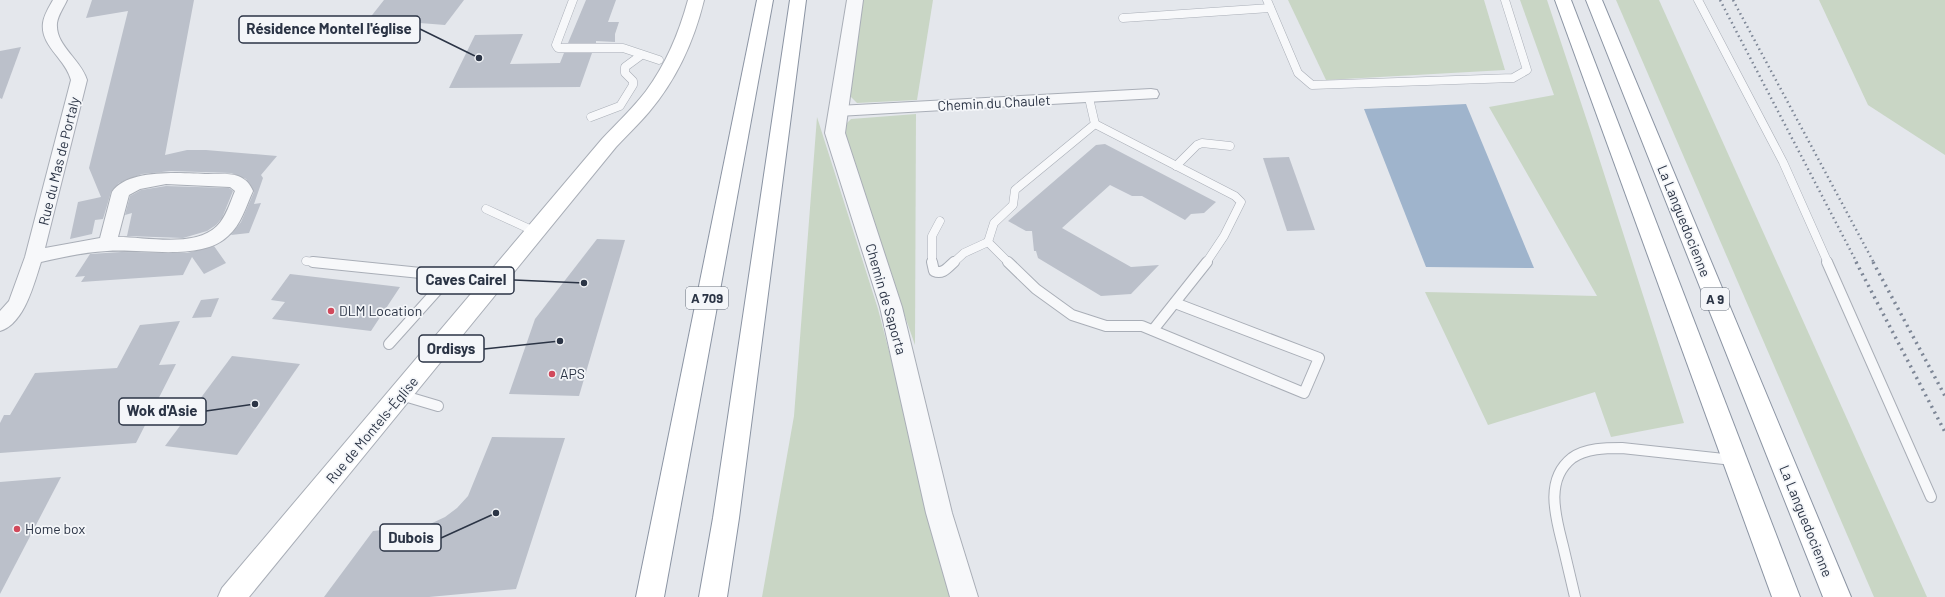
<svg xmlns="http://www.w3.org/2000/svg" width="1945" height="597" font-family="Barlow,sans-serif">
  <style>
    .green { fill: #c9d6c5 }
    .water { fill: #9fb4cc }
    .building { fill: #bbc0ca }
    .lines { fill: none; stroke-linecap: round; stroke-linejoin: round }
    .service-far1-casing { stroke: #a9aeb7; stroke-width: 9 }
    .service-casing { stroke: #a9aeb7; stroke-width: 12 }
    .minor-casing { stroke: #a9aeb7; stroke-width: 2 }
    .tertiary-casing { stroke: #a9aeb7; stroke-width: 2 }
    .secondary-casing { stroke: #a9aeb7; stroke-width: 2 }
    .motorway-casing { stroke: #8b94a3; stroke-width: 2 }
    .service-far1 { stroke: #f7f8fa; stroke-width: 8 }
    .service { stroke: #f7f8fa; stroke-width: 10 }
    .minor { fill: #f7f8fa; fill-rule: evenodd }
    .tertiary { fill: #f7f8fa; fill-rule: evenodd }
    .secondary { fill: #fff; fill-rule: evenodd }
    .motorway { fill: #fff; fill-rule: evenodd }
    .rail-far1 { stroke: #7d8696; stroke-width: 2.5; stroke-dasharray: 1.5 3.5; stroke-linecap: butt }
    .rail { stroke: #7d8696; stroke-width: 3.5; stroke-dasharray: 2 4.5; stroke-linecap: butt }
    .poi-dot { fill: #d1495b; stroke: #f4f6f9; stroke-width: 1.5 }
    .labels { text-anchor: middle; stroke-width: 3.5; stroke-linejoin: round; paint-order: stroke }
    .shield { fill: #f4f6f9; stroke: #676e7b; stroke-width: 1 }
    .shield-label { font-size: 13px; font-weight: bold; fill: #2b3445 }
    .street-label { font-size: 14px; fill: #2b3445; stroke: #f4f6f9 }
    .poi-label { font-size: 14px; fill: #2b3445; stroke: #f4f6f9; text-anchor: start }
    .leader { fill: none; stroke: #2b3445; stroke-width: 1.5 }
    .callout-dot { fill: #2b3445; stroke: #f4f6f9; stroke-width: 1.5 }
    .callout { fill: #f4f6f9; stroke: #2b3445; stroke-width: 1.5 }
    .callout-label { font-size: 15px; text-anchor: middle; font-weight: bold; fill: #2b3445 }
  </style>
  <rect width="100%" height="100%" fill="#e4e7ec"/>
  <g class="green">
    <path d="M860 0H933L917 100 857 103 845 91Z"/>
    <path d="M1288 0H1484L1505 70 1326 80Z"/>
    <path d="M1520 0H1547L1591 133 1684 423 1611 437 1595 392 1488 425 1425 292 1597 296 1489 107 1554 95Z"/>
    <path d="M1616 0H1659L1927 597H1874Z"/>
    <path d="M1819 0H1945V155L1868 105Z"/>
    <path d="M916 114 915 345 840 130 851 119Z"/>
    <path d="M817 117 878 309 953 597H762L794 416Z"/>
  </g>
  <path class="water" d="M1466 104 1534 268 1426 267 1364 109Z"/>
  <g class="building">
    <path d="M92 0H194L165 155 187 150H206L277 156 261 175 263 178 254 204 261 203 249 233 231 235 241 222 254 192 246 179 231 173 171 171 142 174 119 183 111 192 103 219 95 220 92 234 70 239 78 202 101 197 89 168 128 11 86 18Z"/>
    <path d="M384 0H464L445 25 369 19Z"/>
    <path d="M586 0H616L608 22H619L615 34V42L596 41V43H568Z"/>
    <path d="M523 34 510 64 560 63 564 53H592L580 87 449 88 475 35Z"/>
    <path d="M21 47 2 99 0 98V51Z"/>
    <path d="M1105 144 1216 202 1204 213 1191 214 1185 220 1142 196H1132L1110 185 1062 228 1131 267 1159 265 1131 294 1101 296 1038 258 1036 251H1034L1032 231H1026L1008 221 1096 145Z"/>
    <path d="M1289 157 1315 230 1287 231 1263 158Z"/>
    <path d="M166 186 229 188 233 191 222 218 216 225 207 231 183 238 127 236 132 213 125 215 130 196 141 190Z"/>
    <path d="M597 239 625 240 579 396 509 394 535 319Z"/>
    <path d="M214 246 226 263 204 274 192 257 183 275 81 282 85 276 75 277 90 254 121 252 187 253Z"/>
    <path d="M290 274 400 287 371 331 272 319 285 302 271 300Z"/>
    <path d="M219 298 211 317 192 318 201 300Z"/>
    <path d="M180 321 159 365 176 364 136 443 0 453V423L4 415H10L35 373 117 368 140 325Z"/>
    <path d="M232 356 300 364 237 455 165 446Z"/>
    <path d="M492 437 565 438 516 589 429 597H324L373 531 428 525 445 517 457 508 468 496Z"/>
    <path d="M61 477 0 594V482Z"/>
  </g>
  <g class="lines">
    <defs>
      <g id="service-far1">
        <path d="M573 0 556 45 558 48H623L659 60"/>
        <path d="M1267 0 1298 73 1312 85 1513 78 1527 70 1505 0"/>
        <path d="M1698 0 1783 162 1828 263"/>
        <path d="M1123 18 1270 8"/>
        <path d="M591 117 620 106 633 85V81L625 73V67L640 56"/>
        <path d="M1095 124 1235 196 1241 202 1224 236 1206 263"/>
        <path d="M1176 166 1197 145 1202 143 1230 146"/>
        <path d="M486 209 536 232"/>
        <path d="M306 261 323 263"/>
        <path d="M932 263V236L940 221"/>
        <path d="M953 263 964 253 988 242"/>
        <path d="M1009 263 988 242 994 223 1013 205 1015 190 1095 124 1089 98"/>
      </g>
      <g id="service">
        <path d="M313 262 450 276"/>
        <path d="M932 262 934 271C943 275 948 267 954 262"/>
        <path d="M1008 262 1036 289 1072 315 1106 326H1142L1304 393 1319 358 1175 303"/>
        <path d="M1827 262 1931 497"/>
        <path d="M1153 330 1207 262"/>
        <path d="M389 344 450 276 495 281"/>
        <path d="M401 395 438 406"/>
        <path d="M1575 597C1571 580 1567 563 1563 546 1556 518 1544 480 1572 458 1586 448 1606 448 1622 448L1733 460"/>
      </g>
      <g id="minor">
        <path d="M53 0H67C64 7 58 15 57 23 55 46 81 59 87 80L45 248 100 238 112 192C127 168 184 173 208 174 218 174 229 173 238 176 246 179 250 184 253 191 246 206 241 225 228 236 201 262 141 248 107 251 85 252 63 257 41 262 34 284 24 324 0 331V311L9 301 25 257 71 80C66 59 40 46 43 23 44 15 49 7 53 0ZM166 184 230 187 235 191C230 203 226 217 217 226 195 248 146 237 118 237L129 195 140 189Z"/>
        <path d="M1151 89 1157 90 1159 94 1157 98 838 116 832 115 830 111 832 107 838 106Z"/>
      </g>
      <path id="tertiary" d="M847 0H863L845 133 902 307 952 513 978 597H950L926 513 880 307 825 133Z"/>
      <path id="secondary" d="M688 0H704C694 41 677 79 649 112 639 124 627 135 616 147L249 597H218L222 588 602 139C617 123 633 108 646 91 666 64 679 33 688 0Z"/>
      <g id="motorway">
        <path d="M757 0H773L664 597H636Z"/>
        <path d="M790 0H806L739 518 727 597H699L713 518Z"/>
        <path d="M1555 0H1571L1800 597H1772Z"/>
        <path d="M1586 0H1602L1851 597H1823Z"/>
      </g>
    </defs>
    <use href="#service-far1" class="service-far1-casing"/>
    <use href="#service" class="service-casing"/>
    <use href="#minor" class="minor-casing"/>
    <use href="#tertiary" class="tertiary-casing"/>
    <use href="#secondary" class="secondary-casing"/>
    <use href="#motorway" class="motorway-casing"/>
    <use href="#service-far1" class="service-far1"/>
    <use href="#service" class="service"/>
    <use href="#minor" class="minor"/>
    <use href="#tertiary" class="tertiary"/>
    <use href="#secondary" class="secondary"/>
    <use href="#motorway" class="motorway"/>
    <g class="rail-far1">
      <path d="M1720 0 1857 263"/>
      <path d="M1733 0 1874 263"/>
    </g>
    <g class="rail">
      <path d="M1856 262 1945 432"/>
      <path d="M1873 262 1945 396"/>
    </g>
  </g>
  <g class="poi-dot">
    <circle cx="331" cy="311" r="4"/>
    <circle cx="552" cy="374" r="4"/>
    <circle cx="17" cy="529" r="4"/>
  </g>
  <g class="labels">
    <g class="shield">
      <rect x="686" y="287" width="42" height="22" rx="3"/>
      <rect x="1701" y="288" width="28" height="22" rx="3"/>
    </g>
    <g class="shield-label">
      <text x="707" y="303">A 709</text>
      <text x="1715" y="304">A 9</text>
    </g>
    <g class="street-label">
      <text transform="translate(994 103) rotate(-3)" y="5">Chemin du Chaulet</text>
      <text transform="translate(59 161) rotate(-76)" y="5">Rue du Mas de Portaly</text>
      <text transform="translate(1684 221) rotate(68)" y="5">La Languedocienne</text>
      <text transform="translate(886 299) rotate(74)" y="5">Chemin de Saporta</text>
      <text transform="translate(372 430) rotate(-50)" y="5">Rue de Montels-Église</text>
      <text transform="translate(1806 521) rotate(68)" y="5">La Languedocienne</text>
    </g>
    <g class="poi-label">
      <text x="339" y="316">DLM Location</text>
      <text x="560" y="379">APS</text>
      <text x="25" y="534">Home box</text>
    </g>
  </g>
  <path class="leader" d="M479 58L420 29M584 283L514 280M560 341L484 349M255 404L206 411M496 513L441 538"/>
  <g class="callout-dot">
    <circle cx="479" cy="58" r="4"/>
    <circle cx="584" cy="283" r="4"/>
    <circle cx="560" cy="341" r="4"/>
    <circle cx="255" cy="404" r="4"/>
    <circle cx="496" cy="513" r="4"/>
  </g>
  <g class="callout">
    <rect x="239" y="16" width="181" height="27" rx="4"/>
    <rect x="417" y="267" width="97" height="27" rx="4"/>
    <rect x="419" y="335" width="65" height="27" rx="4"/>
    <rect x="119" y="398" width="87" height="27" rx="4"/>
    <rect x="380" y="524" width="61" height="27" rx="4"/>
  </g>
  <g class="callout-label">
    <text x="329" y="34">Résidence Montel l'église</text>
    <text x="466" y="285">Caves Cairel</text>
    <text x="451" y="354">Ordisys</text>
    <text x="162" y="416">Wok d'Asie</text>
    <text x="411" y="543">Dubois</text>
  </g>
</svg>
